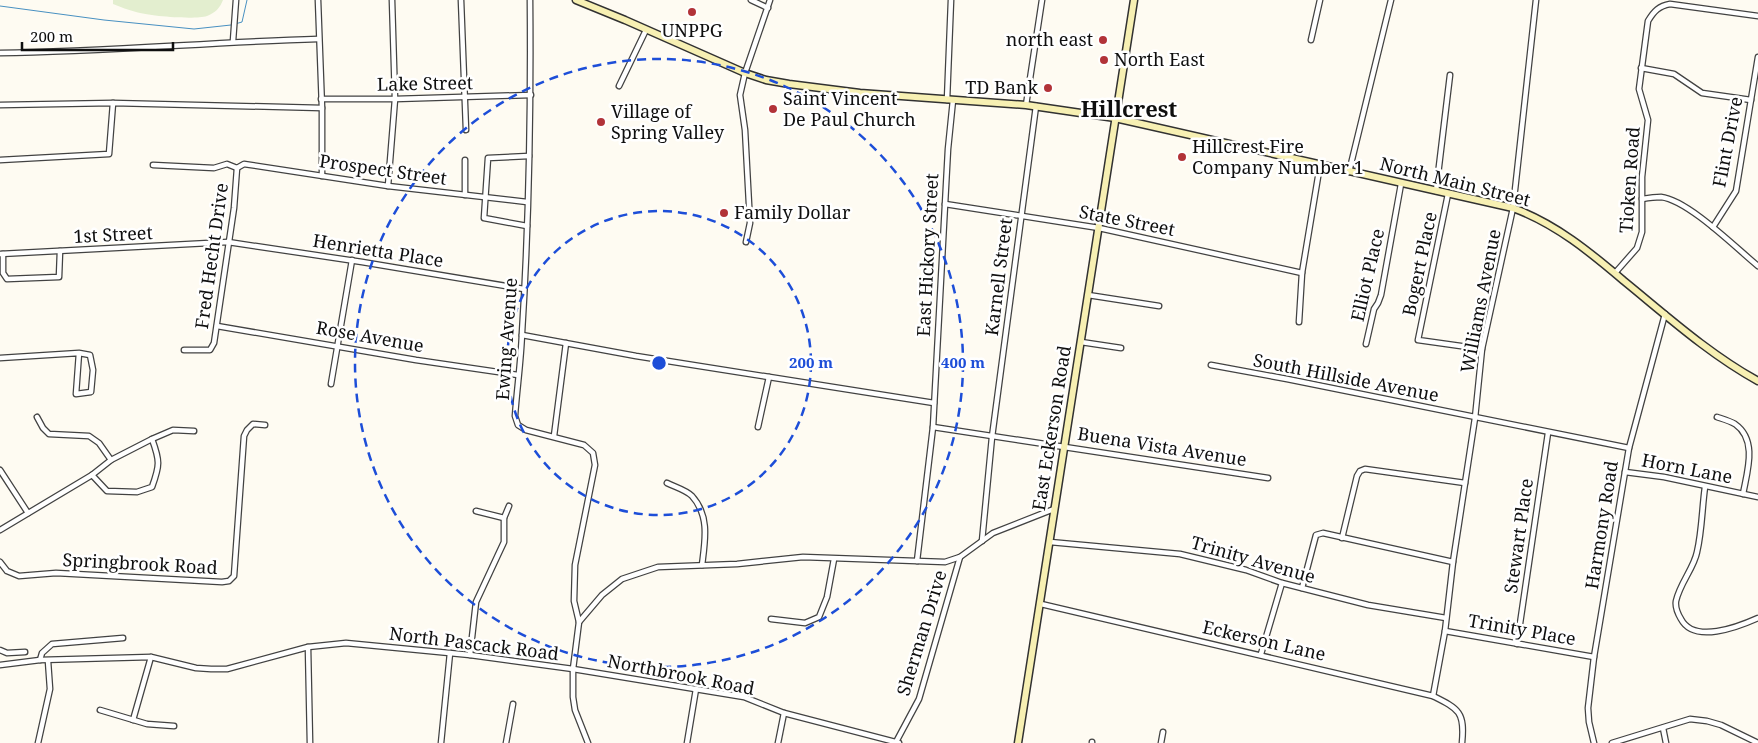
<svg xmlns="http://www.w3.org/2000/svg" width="1758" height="743" font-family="'Noto Serif',serif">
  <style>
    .pitch { fill: #e3eecf }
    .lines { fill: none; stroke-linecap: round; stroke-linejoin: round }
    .stream { stroke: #4890c1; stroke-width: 1 }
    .street-casing { stroke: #424242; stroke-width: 7 }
    .secondary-casing { stroke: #313131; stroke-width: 9 }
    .street { stroke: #fff; stroke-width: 4.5 }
    .secondary { stroke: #f7f0b3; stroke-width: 6 }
    .ring { fill: none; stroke: #1d4ed8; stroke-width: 2.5; stroke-dasharray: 9 6 }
    .poi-dot { fill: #b23338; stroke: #fff; stroke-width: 2 }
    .labels { text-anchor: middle; stroke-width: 5; stroke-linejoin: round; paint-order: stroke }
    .poi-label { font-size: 18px; fill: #0f0f0f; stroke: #fff; text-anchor: start }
    .street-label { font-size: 18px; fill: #0f0f0f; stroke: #fff }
    .district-label { font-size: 22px; font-weight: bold; fill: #0f0f0f; stroke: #fff }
    .centre { fill: #1d4ed8; stroke: #fff; stroke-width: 2.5 }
    .ring-label { font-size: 15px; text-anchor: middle; font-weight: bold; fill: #1d4ed8; stroke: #fff; stroke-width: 5; stroke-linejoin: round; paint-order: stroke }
  </style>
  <rect width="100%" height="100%" fill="#fefbf2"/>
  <path class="pitch" d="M113 0H223C220 8 215 13 207 16 194 20 149 16 136 12 128 10 121 7 113 4Z"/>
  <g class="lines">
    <g class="stream">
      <path d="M0 6 104 20 194 29 231 25"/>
      <path d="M235 24 242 22 247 0"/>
    </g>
    <defs>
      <g id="street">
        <path d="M318 0 322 108V176"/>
        <path d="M461 0 466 130"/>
        <path d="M530 0C531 111 529 222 522 333 521 361 517 388 515 416L518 425 526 430 584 445 593 453 595 465 575 565 574 601 579 622"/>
        <path d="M751 0 768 8"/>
        <path d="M1311 40 1320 0"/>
        <path d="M233 41 236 0"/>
        <path d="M0 53C106 52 212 42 318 39"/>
        <path d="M1641 68 1674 74 1702 93 1751 100"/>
        <path d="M619 86 646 30"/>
        <path d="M321 99H395L531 95"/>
        <path d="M947 100 951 0"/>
        <path d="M0 105 113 103 322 108"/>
        <path d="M1026 105 1042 0"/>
        <path d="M0 160 109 154 113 103"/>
        <path d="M465 160V195"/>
        <path d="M153 165 214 168 227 164 237 168"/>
        <path d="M237 168 244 164 388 186 527 202"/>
        <path d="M1349 172 1391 0"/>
        <path d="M388 186 395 99 392 0"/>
        <path d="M1436 191 1450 75"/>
        <path d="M1448 194 1418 340 1482 349"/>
        <path d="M1642 199C1648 198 1655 197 1661 197 1688 200 1736 248 1758 266"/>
        <path d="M945 204 1099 228 1302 273"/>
        <path d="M527 226 484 218 488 158 529 156"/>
        <path d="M1713 227 1736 191 1758 57"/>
        <path d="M746 242 750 223 745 130 740 95 745 73 770 0"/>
        <path d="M0 254 228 242 362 262 524 289"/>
        <path d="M3 254V273L7 279 59 277 60 251"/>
        <path d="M1615 273 1637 248 1642 232V177L1648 120 1639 89 1648 21C1654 11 1659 6 1670 4L1758 16"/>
        <path d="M1088 295 1159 306"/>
        <path d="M1299 322 1302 273 1320 165"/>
        <path d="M217 326 416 360 518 375"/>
        <path d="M522 335 636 356 934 403"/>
        <path d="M1081 342 1121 348"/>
        <path d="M1366 344 1374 309 1378 303 1381 295 1401 184"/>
        <path d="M184 350H210L214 343 234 208 237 168"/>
        <path d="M0 358 79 353 90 355 93 370 91 392 76 394 79 353"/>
        <path d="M1211 365 1287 379 1629 448"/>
        <path d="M331 384 352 260"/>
        <path d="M37 417 43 428 49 434 89 436 99 443 111 460"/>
        <path d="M1717 417C1723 419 1730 421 1735 424 1758 440 1747 472 1743 494"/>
        <path d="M758 427 769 377"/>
        <path d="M933 427 1268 478"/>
        <path d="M554 436 566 343"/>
        <path d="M0 470 28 513"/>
        <path d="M1625 472 1664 477 1758 497"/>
        <path d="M92 475 107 491 137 492 152 487C160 465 160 461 152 439"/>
        <path d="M667 483C675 487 686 490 692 496 710 516 705 541 702 565"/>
        <path d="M1705 487C1702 508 1702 531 1697 552 1694 568 1680 583 1676 601 1675 607 1678 614 1681 619 1694 644 1738 627 1758 618"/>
        <path d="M476 511 504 518"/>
        <path d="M0 530 92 475 111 460 152 439 173 430 194 431"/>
        <path d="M1342 538 1357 476 1360 471 1365 469 1465 483"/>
        <path d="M982 541 992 437 1036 106"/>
        <path d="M1050 542 1180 554 1246 570 1282 583 1368 605 1446 618"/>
        <path d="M917 561 933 427 948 149 953 100"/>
        <path d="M0 562 7 571 19 576 56 573 222 582 229 581 234 576 244 436 247 430 253 424 265 425"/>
        <path d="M1302 588 1316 535 1323 533 1453 562"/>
        <path d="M1041 604 1433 696C1459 709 1465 712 1462 743"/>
        <path d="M771 619 805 623 819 617 827 597 834 559"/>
        <path d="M1445 631 1594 657"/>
        <path d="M1517 644 1548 433"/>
        <path d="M308 647 310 743"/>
        <path d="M0 650 7 653 25 652"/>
        <path d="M1261 654 1282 583"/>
        <path d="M470 655 476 602 504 542V518L509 506"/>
        <path d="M40 660 42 653 52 644 123 638"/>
        <path d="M0 665 40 660 151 657 196 668 211 669H227L308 647 346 643 470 655 573 669 744 697 784 713 899 743"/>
        <path d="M1433 696 1445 631 1453 562 1475 418 1482 349 1513 208 1536 0"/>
        <path d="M100 710 147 724 174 726"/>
        <path d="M133 720 151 657"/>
        <path d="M1663 728 1666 743"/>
        <path d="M896 742 919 699 960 557"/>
        <path d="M38 743 50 689 48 661"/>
        <path d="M441 743 450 653"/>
        <path d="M506 743 513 704"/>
        <path d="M588 743 575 710 573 697V669L579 622 602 595 622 579 658 567 737 564 803 557 945 562 960 557 993 533 1054 509"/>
        <path d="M687 743 696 689"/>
        <path d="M778 743 784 713"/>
        <path d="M1092 743V742"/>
        <path d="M1161 743 1163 732"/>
        <path d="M1594 743 1589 722 1588 708 1594 657 1629 448 1665 314"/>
        <path d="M1612 743 1690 719 1707 721 1721 725 1758 743"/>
      </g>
      <g id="secondary">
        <path d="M576 0 625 20 745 73 766 80 789 84 860 93 1026 105 1115 118 1513 208C1556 224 1590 252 1624 281 1667 316 1709 354 1758 381"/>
        <path d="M1018 743 1134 0"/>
      </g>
    </defs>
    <use href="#street" class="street-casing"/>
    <use href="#secondary" class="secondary-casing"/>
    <use href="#street" class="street"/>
    <use href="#secondary" class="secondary"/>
  </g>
  <g class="ring">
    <circle cx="659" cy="363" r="152"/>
    <circle cx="659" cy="363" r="304"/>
  </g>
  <g class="poi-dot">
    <circle cx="692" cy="12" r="5"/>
    <circle cx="1103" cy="40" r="5"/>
    <circle cx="1104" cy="60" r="5"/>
    <circle cx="1048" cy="88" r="5"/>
    <circle cx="773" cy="109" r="5"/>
    <circle cx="601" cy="122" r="5"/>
    <circle cx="1182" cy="157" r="5"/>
    <circle cx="724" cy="213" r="5"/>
  </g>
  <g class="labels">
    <g class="poi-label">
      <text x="692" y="37" text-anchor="middle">UNPPG</text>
      <text x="1093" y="46" text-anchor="end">north east</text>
      <text x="1114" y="66">North East</text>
      <text x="1038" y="94" text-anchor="end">TD Bank</text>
      <text x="783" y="105">Saint Vincent<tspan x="783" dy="21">De Paul Church</tspan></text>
      <text x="611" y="118">Village of<tspan x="611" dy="21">Spring Valley</tspan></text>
      <text x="1192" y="153">Hillcrest Fire<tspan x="1192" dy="21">Company Number 1</tspan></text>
      <text x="734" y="219">Family Dollar</text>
    </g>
    <g class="street-label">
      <text transform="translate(425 84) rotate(-1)" y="6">Lake Street</text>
      <text transform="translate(1728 142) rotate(-79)" y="6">Flint Drive</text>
      <text transform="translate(383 170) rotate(8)" y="6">Prospect Street</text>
      <text transform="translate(1630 180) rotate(-86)" y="6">Tioken Road</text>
      <text transform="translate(1455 182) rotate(14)" y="6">North Main Street</text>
      <text transform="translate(1127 221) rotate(11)" y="6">State Street</text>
      <text transform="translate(113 235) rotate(-3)" y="6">1st Street</text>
      <text transform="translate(378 251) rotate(9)" y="6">Henrietta Place</text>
      <text transform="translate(928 255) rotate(-87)" y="6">East Hickory Street</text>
      <text transform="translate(212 256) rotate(-82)" y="6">Fred Hecht Drive</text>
      <text transform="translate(1420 264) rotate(-78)" y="6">Bogert Place</text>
      <text transform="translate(1368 275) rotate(-77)" y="6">Elliot Place</text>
      <text transform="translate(999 277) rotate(-83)" y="6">Karnell Street</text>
      <text transform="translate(1481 301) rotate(-79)" y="6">Williams Avenue</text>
      <text transform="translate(370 337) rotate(10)" y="6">Rose Avenue</text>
      <text transform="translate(507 339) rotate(-86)" y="6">Ewing Avenue</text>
      <text transform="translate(1346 378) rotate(11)" y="6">South Hillside Avenue</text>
      <text transform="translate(1052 428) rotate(-81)" y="6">East Eckerson Road</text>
      <text transform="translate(1162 447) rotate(9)" y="6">Buena Vista Avenue</text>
      <text transform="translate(1687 469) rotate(11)" y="6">Horn Lane</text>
      <text transform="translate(1602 525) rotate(-81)" y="6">Harmony Road</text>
      <text transform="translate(1519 536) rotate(-82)" y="6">Stewart Place</text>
      <text transform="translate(1253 560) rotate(16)" y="6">Trinity Avenue</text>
      <text transform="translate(140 564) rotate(3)" y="6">Springbrook Road</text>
      <text transform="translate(1522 630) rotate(10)" y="6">Trinity Place</text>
      <text transform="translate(922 633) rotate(-73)" y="6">Sherman Drive</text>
      <text transform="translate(1264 641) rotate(13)" y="6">Eckerson Lane</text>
      <text transform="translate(474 644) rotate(7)" y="6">North Pascack Road</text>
      <text transform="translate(681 675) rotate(11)" y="6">Northbrook Road</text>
    </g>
    <g class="district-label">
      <text x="1129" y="117">Hillcrest</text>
    </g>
  </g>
  <circle cx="659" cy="363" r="8" class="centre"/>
  <g class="ring-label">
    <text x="811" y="368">200 m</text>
    <text x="963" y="368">400 m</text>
  </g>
  <path d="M22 42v8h151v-8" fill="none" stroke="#0f0f0f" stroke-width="2.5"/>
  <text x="30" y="42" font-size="15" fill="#0f0f0f" stroke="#ffffff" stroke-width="4" paint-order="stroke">200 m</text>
</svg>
